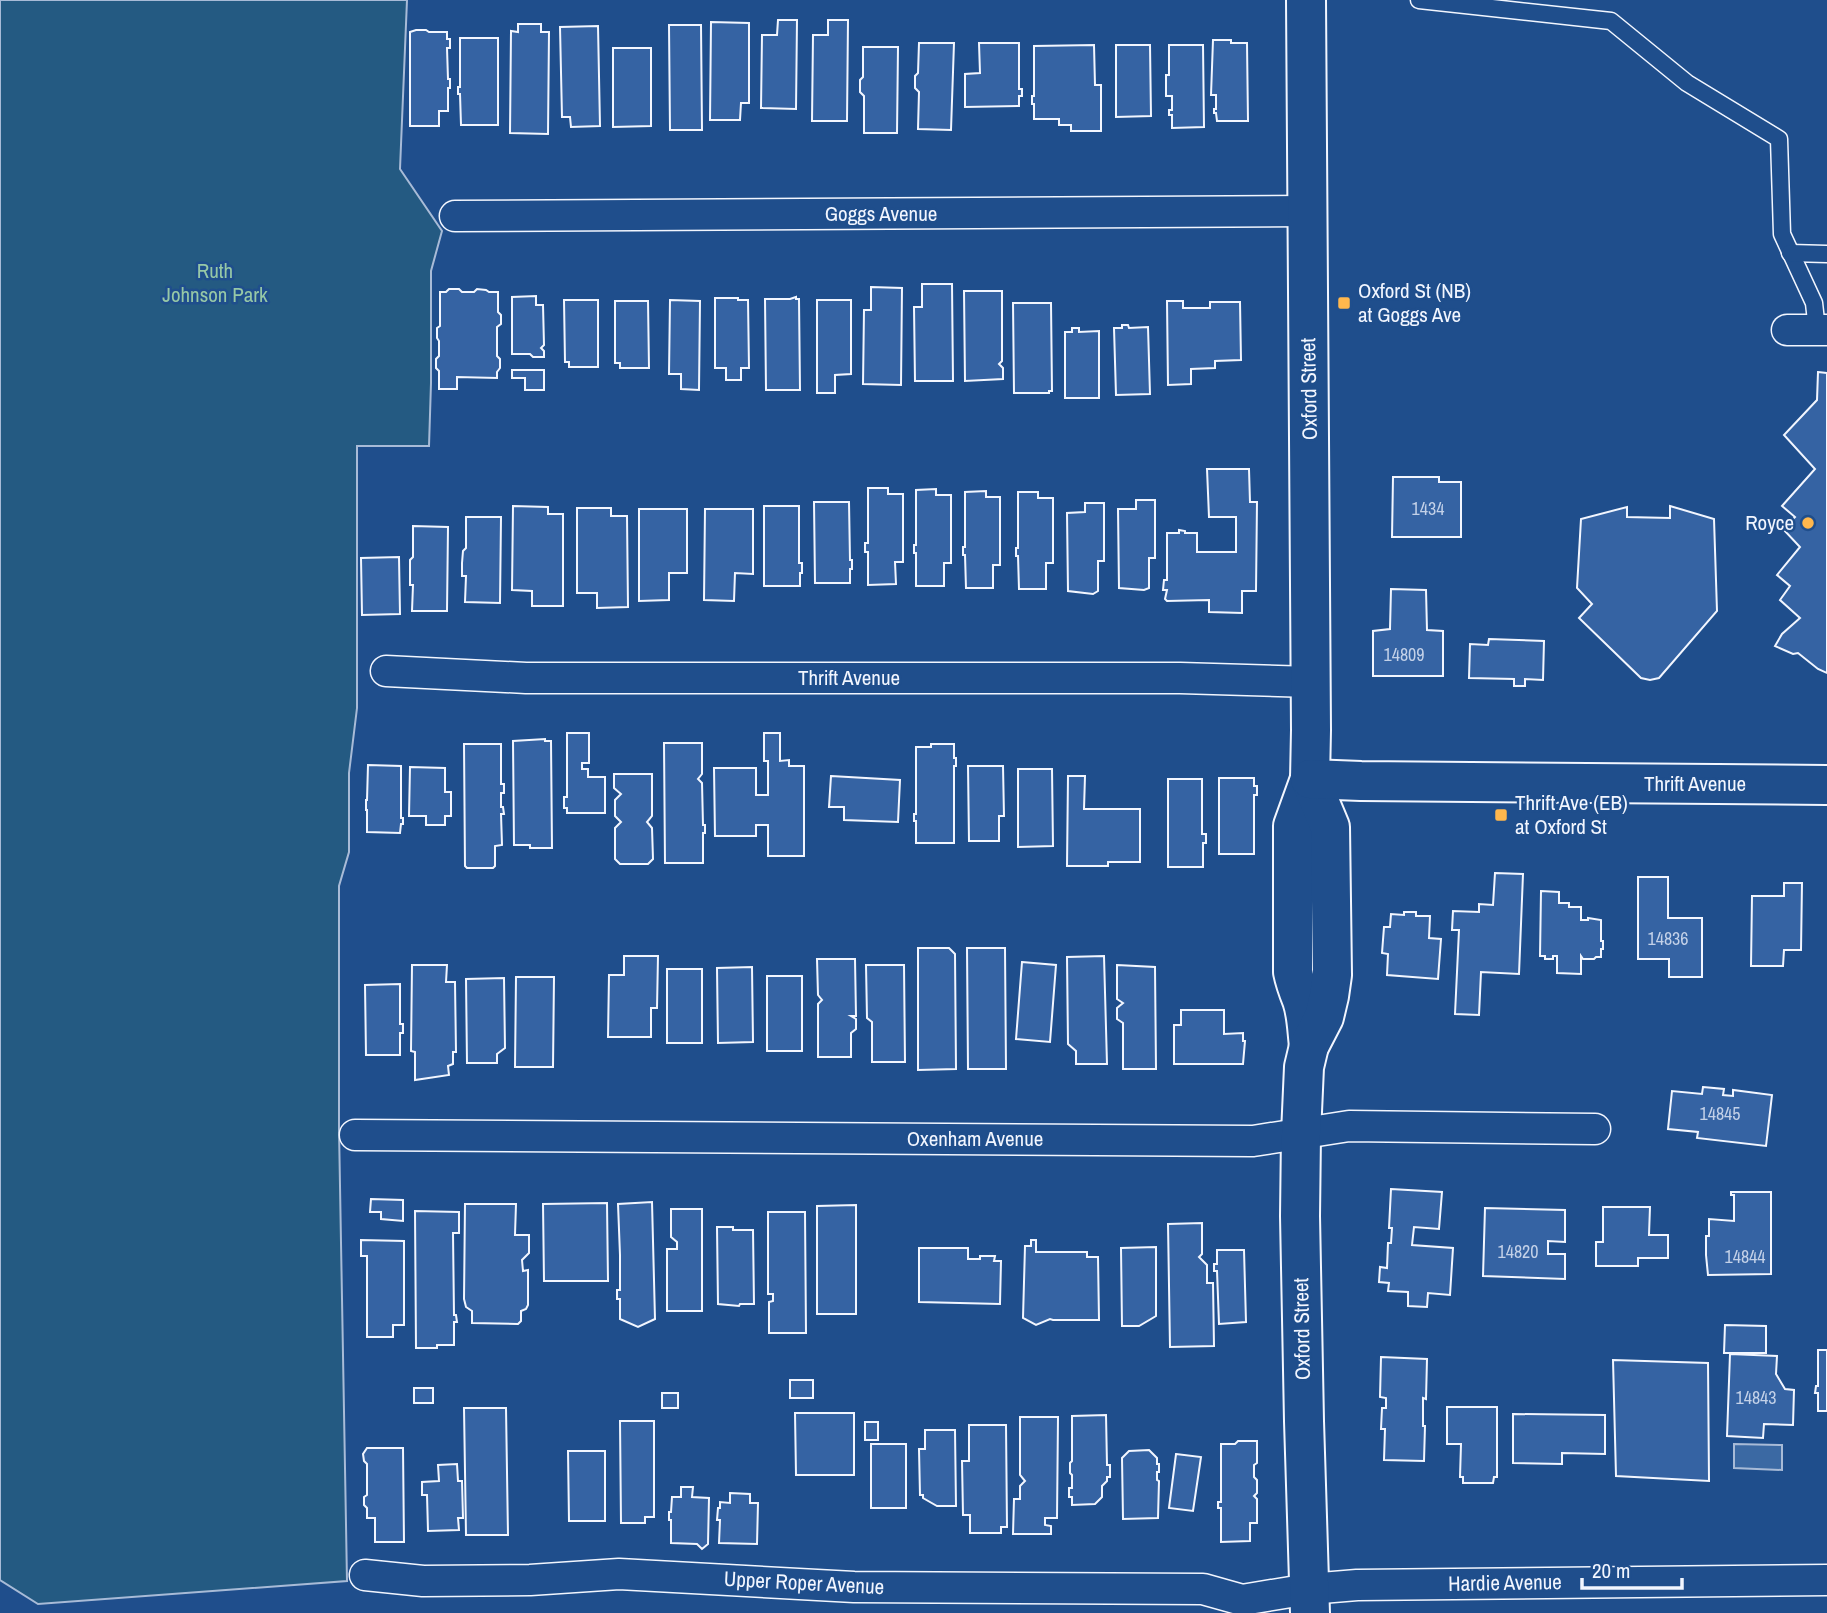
<svg xmlns="http://www.w3.org/2000/svg" width="1827" height="1613" font-family="'Archivo Narrow',sans-serif">
  <style>
    .green { fill: #245a82; stroke: #a8bbd7; stroke-width: 2 }
    .water { fill: #3b69a3; stroke: #a8bbd7; stroke-width: 2 }
    .building { fill: #3563a3; stroke: #f2f6ff; stroke-width: 2 }
    .lines { fill: none; stroke-linecap: round; stroke-linejoin: round }
    .lane-casing { stroke: #f2f6ff; stroke-width: 19 }
    .street-casing { stroke: #f2f6ff; stroke-width: 33 }
    .secondary-casing { stroke: #f2f6ff; stroke-width: 42 }
    .lane { stroke: #1f4e8c; stroke-width: 16 }
    .street { stroke: #1f4e8c; stroke-width: 30 }
    .secondary { stroke: #1f4e8c; stroke-width: 38 }
    .poi-dot { fill: #ffb74d; stroke: #1f4e8c; stroke-width: 2.5 }
    .labels { text-anchor: middle; stroke-width: 5; stroke-linejoin: round; paint-order: stroke }
    .number-label { font-size: 18px; fill: #c3d1e8 }
    .street-label { font-size: 21px; fill: #f2f6ff; stroke: #1f4e8c }
    .park-label { font-size: 21px; fill: #97c8a6; stroke: #1f4e8c }
    .poi-label { font-size: 21px; fill: #f2f6ff; stroke: #1f4e8c; text-anchor: start }
  </style>
  <rect width="100%" height="100%" fill="#1f4e8c"/>
  <path class="green" d="M0 0H407L400 169 442 231 431 271V383L429 446H357V708L349 773V852L339 886V1129L347 1581 38 1604 0 1580Z"/>
  <path class="water" d="M1734 1444 1782 1445V1470L1734 1468Z"/>
  <g class="building">
    <path d="M778 20H797L796 109 761 108 762 35H777Z"/>
    <path d="M828 20H848L847 121H812L813 35H828Z"/>
    <path d="M711 22 749 23V103H741L740 120H710Z"/>
    <path d="M518 24H541V32H549L548 134 510 133 511 31 518 32Z"/>
    <path d="M669 25H701L702 130H670Z"/>
    <path d="M598 26 600 126 571 127 570 117H562L560 27Z"/>
    <path d="M416 30H426L429 32H447V39H450V48H447L448 79H450V88H448V111H439V126H410V32Z"/>
    <path d="M460 38H498V125H461L460 94H458V87H460Z"/>
    <path d="M1213 40H1231V43H1247L1248 121H1217L1216 113H1214V109H1216V95H1211Z"/>
    <path d="M919 43H954L951 130 918 129 919 92 915 88V76L918 73Z"/>
    <path d="M979 43H1019V89H1022V96H1019V106L965 107V74L980 73Z"/>
    <path d="M1094 45 1095 85H1101V131H1071V125H1059V119H1034V104H1032V96H1034V46Z"/>
    <path d="M1116 45H1150L1151 116 1116 117Z"/>
    <path d="M1169 45H1203L1204 127 1172 128V115H1169V110H1172V96H1166V75H1169Z"/>
    <path d="M863 47H898L897 133H864V96L860 92V80L863 77Z"/>
    <path d="M613 48H651V126L613 127Z"/>
    <path d="M922 284H952L953 381H915L914 307H922Z"/>
    <path d="M871 287 902 288 901 385 863 384 864 310H871Z"/>
    <path d="M449 289H459L462 292H474L477 289 486 290 489 292H498V312L501 315V324L497 327V356L500 359V368L497 372V378L457 377V389H439V371L436 368V359L439 356V341L437 338V328L440 326V292H446Z"/>
    <path d="M964 291H1002V361L999 364 1003 368V379L965 381Z"/>
    <path d="M536 296V305H543L544 345 541 348 544 351V357H533L530 354H512V297Z"/>
    <path d="M796 297V299H799L800 390H766L765 299H790Z"/>
    <path d="M715 298H738V300H748L749 368H741V380H726V368H715Z"/>
    <path d="M564 300H598V367H569V362H565Z"/>
    <path d="M670 300 700 301 699 390 681 389V374H669Z"/>
    <path d="M817 300H851V374L835 375V393H817Z"/>
    <path d="M615 301H648L649 368H620V363H615Z"/>
    <path d="M1167 301H1183V308H1210V302H1240L1241 360 1215 361V368L1191 369V384L1168 385Z"/>
    <path d="M1013 303H1051L1052 391H1049V393H1014Z"/>
    <path d="M1122 325H1128L1129 328 1148 327 1150 394 1116 395 1114 328H1122Z"/>
    <path d="M1072 328H1079V332L1099 331V398H1065V332H1072Z"/>
    <path d="M512 370H544V390H525V378H512Z"/>
    <path d="M1818 372 1827 373V673L1818 669 1798 653 1793 654 1775 646 1782 634 1800 618 1780 600 1790 586 1777 575 1800 547 1783 529 1795 517 1782 506 1815 469 1784 435 1817 400Z"/>
    <path d="M1207 469H1249L1250 502H1257L1256 591H1242V613L1209 612V600L1167 601 1165 599 1167 590H1163L1164 580H1167V533H1179V530L1185 531V533H1197V552H1236V517H1209Z"/>
    <path d="M1393 477H1439V482H1461V537H1392Z"/>
    <path d="M868 488H888V494H903V562H895L896 584 868 585V552H865V543H868Z"/>
    <path d="M936 489V495H951V563H944V586H916V553H914V545H916V490Z"/>
    <path d="M986 491V497H1000V565H993V588H966L965 555H963V547H965V492Z"/>
    <path d="M1018 492H1038V498H1053V563H1046V589H1019L1018 556H1016V548H1018Z"/>
    <path d="M1136 500H1155V558H1149V588L1144 590 1119 588 1118 509H1136Z"/>
    <path d="M814 502H849L850 560H852V569H850V583H815Z"/>
    <path d="M1085 503H1104V561H1098V591L1093 594 1068 591 1067 513 1085 512Z"/>
    <path d="M513 506 548 507V514H563V606H532V591L512 590Z"/>
    <path d="M764 506H799V563H802V573H800V586H764Z"/>
    <path d="M1670 506 1714 519 1717 611 1659 678 1650 680 1641 678 1579 618 1592 604 1577 588 1581 519 1627 507V517L1670 518Z"/>
    <path d="M577 508H611V516H627L628 607 597 608V593H577Z"/>
    <path d="M639 509H687V573H669V600L639 601Z"/>
    <path d="M705 509H753V574L735 573 734 601 704 600Z"/>
    <path d="M466 517H501L500 603 465 602 466 576H462V563L463 551 466 548Z"/>
    <path d="M413 526 448 527 447 611H412L413 585H410V560L413 557Z"/>
    <path d="M399 557 400 614 362 615 361 558Z"/>
    <path d="M1391 589 1426 590 1427 630 1443 631V676H1373V631L1390 629Z"/>
    <path d="M1489 639 1544 641 1543 680 1525 679V686H1514V679L1469 678 1470 644 1488 645Z"/>
    <path d="M567 733H589V763H582V769H588V777H605V813H567V808H564V797H567Z"/>
    <path d="M764 733H780V761L789 760V766H804V856H768V825H756V836H715L714 768H756V795H768V761H764Z"/>
    <path d="M545 739V741H551L552 848H530V845H514L513 741Z"/>
    <path d="M664 743H702V774L698 779 702 783 703 825H705V833H703V863H665Z"/>
    <path d="M464 744H501V784H504V793H501V807H503L504 814H501L502 845 495 846V866L493 868H467L465 866Z"/>
    <path d="M931 744H954V758H956V766H954V843H916V821H914V814H916V747H931Z"/>
    <path d="M368 765 401 766V818H403V824H401L400 833 367 832V810H366V800H367Z"/>
    <path d="M968 766H1003L1004 816H999V841H969Z"/>
    <path d="M410 767 445 768V792H451V816H445V825H426V816H409Z"/>
    <path d="M1018 769H1052L1053 846 1018 847Z"/>
    <path d="M614 774H652V816L647 822 652 828 653 859 648 864H620L615 859V828L621 822 615 816V800L621 794 614 788Z"/>
    <path d="M831 776 900 780 898 822 844 820V807H829Z"/>
    <path d="M1068 776H1085L1084 809H1140V862H1108V866H1067Z"/>
    <path d="M1219 778H1254V786H1257V795H1254V854H1219Z"/>
    <path d="M1168 779H1202V834H1206V843H1203V867H1168Z"/>
    <path d="M1495 873 1523 874 1519 974 1481 972 1479 1015 1455 1014 1459 930H1452L1453 911 1479 912V904L1493 905Z"/>
    <path d="M1638 877H1668V918H1702V977H1669V959H1638Z"/>
    <path d="M1784 883H1802L1801 950H1784L1783 966H1751L1752 896H1784Z"/>
    <path d="M1541 891 1559 892V903H1569V907H1581V920H1588V918L1601 920V941H1603V949H1601V957H1596L1594 959H1583L1581 956V974L1557 973V956H1553V959H1545V956H1540Z"/>
    <path d="M1404 912H1416V916H1430L1429 938 1441 939 1438 979 1387 975 1388 954 1382 953 1384 927H1390L1391 914 1404 915Z"/>
    <path d="M918 948H949L955 954 956 1069 918 1070Z"/>
    <path d="M967 948H1005L1006 1069H968Z"/>
    <path d="M624 956H658L657 1008H651V1037H608L609 975H624Z"/>
    <path d="M1104 956 1107 1064H1076V1051L1068 1044 1067 957Z"/>
    <path d="M817 959H855L856 1016H851L856 1019V1029L851 1033V1057H818V1004L822 1000 818 995Z"/>
    <path d="M1022 962 1056 965 1050 1042 1016 1039Z"/>
    <path d="M412 965H447L446 982H455L456 1052H453V1064L448 1066 449 1075 415 1080V1052L411 1051Z"/>
    <path d="M866 965H904L905 1062H872V1022L867 1018Z"/>
    <path d="M1117 965 1155 967 1156 1069H1123V1023L1117 1019V1008L1123 1003 1117 999Z"/>
    <path d="M752 967 753 1042 718 1043 717 968Z"/>
    <rect x="667" y="969" width="35" height="74"/>
    <rect x="767" y="976" width="35" height="75"/>
    <path d="M516 977H554L553 1067H515Z"/>
    <path d="M504 978 505 1048 497 1054V1063H467L466 979Z"/>
    <path d="M400 984V1024H403V1033H400V1055H366L365 985Z"/>
    <path d="M1181 1010H1224V1034L1243 1033V1041H1245L1243 1064H1174V1025H1181Z"/>
    <path d="M1703 1087 1724 1089 1723 1095 1733 1096V1090L1772 1095 1766 1146 1697 1138 1698 1132 1668 1129 1672 1091 1702 1094Z"/>
    <path d="M1391 1189 1442 1192 1439 1229 1414 1227 1412 1245 1453 1248 1450 1295 1428 1293 1427 1307 1408 1306V1292L1388 1291 1389 1283 1379 1282 1380 1267 1387 1268 1388 1243H1391L1392 1228H1389Z"/>
    <path d="M1731 1192H1771V1274L1708 1275 1706 1255V1236H1709V1219L1734 1221V1195H1731Z"/>
    <path d="M371 1199 403 1200V1221L381 1219V1212H370Z"/>
    <path d="M652 1202 655 1319 638 1327 620 1319V1299H617V1290H620V1255L618 1204Z"/>
    <path d="M607 1203 608 1281H544L543 1204Z"/>
    <path d="M465 1204H516L515 1235H529V1253L522 1260 523 1271 528 1270V1305L526 1309 521 1311V1321L518 1324 472 1323V1311L466 1307 464 1299Z"/>
    <path d="M856 1205V1314H817V1206Z"/>
    <path d="M1603 1207H1650L1649 1235H1668V1258H1638V1266H1596V1242H1603Z"/>
    <path d="M1485 1208 1565 1210V1242L1548 1241V1254H1565V1279L1483 1276Z"/>
    <path d="M671 1209H702V1311H667V1249H677V1242L671 1237Z"/>
    <path d="M415 1211 459 1212V1233H453L454 1315H456L457 1322H454V1345H437V1348H416Z"/>
    <path d="M768 1212H805L806 1333H769V1302L773 1301V1294H768Z"/>
    <path d="M1202 1223V1254L1199 1257 1207 1265V1283H1213L1214 1346 1170 1347 1168 1224Z"/>
    <path d="M717 1227H733V1230H753L754 1304H740L739 1306 718 1304Z"/>
    <path d="M361 1240 404 1241V1325H393V1337H367V1256H361Z"/>
    <path d="M1031 1240H1036V1252H1087V1257H1098L1099 1320H1053L1050 1319 1036 1325 1023 1318 1025 1246H1031Z"/>
    <path d="M1156 1247V1316L1139 1326H1122L1121 1248Z"/>
    <path d="M919 1248H968V1259H980V1256H995L994 1261H1001L1000 1304 919 1302Z"/>
    <path d="M1217 1250H1244L1246 1322 1219 1324 1217 1271H1214V1264H1217Z"/>
    <path d="M1725 1325 1766 1326V1353H1724Z"/>
    <path d="M1818 1350H1827V1411H1818V1393H1815L1816 1386H1818Z"/>
    <path d="M1730 1354 1777 1356 1776 1374 1785 1389 1794 1390 1793 1425 1764 1424 1763 1438 1727 1436Z"/>
    <path d="M1381 1357 1427 1359 1426 1399 1423 1398V1426H1425L1424 1461 1384 1460 1385 1429H1381L1382 1408H1386V1398L1380 1397Z"/>
    <path d="M1613 1360 1708 1363 1709 1481 1616 1476Z"/>
    <rect x="790" y="1380" width="23" height="18"/>
    <rect x="414" y="1388" width="19" height="15"/>
    <rect x="662" y="1393" width="16" height="15"/>
    <path d="M1447 1407H1497V1477H1494L1493 1483H1463V1477H1460L1461 1444H1447Z"/>
    <path d="M464 1408H506L508 1535H466Z"/>
    <path d="M795 1413H854V1475H796Z"/>
    <path d="M1513 1414 1605 1415V1454L1562 1453V1464L1513 1463Z"/>
    <path d="M1106 1415 1107 1465H1110V1477H1107V1481L1102 1486V1497L1095 1504 1072 1505V1497H1069V1488H1072V1475L1070 1473V1463L1072 1461V1416Z"/>
    <path d="M1020 1417H1058L1057 1518H1045V1525L1051 1526V1534H1013L1014 1499H1020V1486L1025 1481 1020 1475Z"/>
    <path d="M620 1421H654V1517H645V1523H621Z"/>
    <rect x="865" y="1422" width="13" height="18"/>
    <path d="M969 1425H1006L1007 1527H1001V1533H970V1515H963L962 1461H969Z"/>
    <path d="M925 1430H955L956 1506H937L923 1498V1495H920L919 1449H925Z"/>
    <path d="M1238 1441H1257V1463L1254 1465V1477L1257 1480V1493L1254 1496 1257 1499V1523H1250V1541L1221 1542V1508H1218V1502H1221V1444H1235Z"/>
    <rect x="871" y="1444" width="35" height="64"/>
    <path d="M367 1448H403L404 1542H375V1518H367V1508L364 1505V1497L367 1495V1464L364 1461 363 1454Z"/>
    <path d="M1149 1450 1157 1458V1464H1159V1472H1157V1480L1159 1481 1158 1518 1123 1519 1122 1458 1129 1451Z"/>
    <path d="M568 1451H605V1521H569Z"/>
    <path d="M1176 1454 1201 1457 1193 1511 1169 1508Z"/>
    <path d="M457 1464 458 1481H462L463 1518H458L459 1530 428 1531 427 1495H422V1482L439 1481 438 1465Z"/>
    <path d="M681 1487H693L692 1497 709 1498 708 1544 702 1549 697 1544 671 1543V1520H669V1512H671L672 1497H681Z"/>
    <path d="M730 1493 750 1494V1503H758L757 1544 719 1543 720 1520H717L718 1508H720V1502L730 1503Z"/>
  </g>
  <g class="lines">
    <defs>
      <g id="lane">
        <path d="M1419 0 1611 21 1687 83 1779 139 1782 234 1814 303 1817 330"/>
        <path d="M1790 253 1827 254"/>
      </g>
      <g id="street">
        <path d="M455 216 1307 211"/>
        <path d="M1787 330H1827"/>
        <path d="M386 671 526 678H1180L1311 682"/>
        <path d="M355 1135 1253 1141 1349 1126 1595 1129"/>
        <path d="M365 1575 423 1581 530 1580 619 1574 854 1587 1203 1589 1242 1600 1309 1589 1357 1585 1827 1580"/>
      </g>
      <g id="secondary">
        <path d="M1306 0 1311 730 1310 779 1293 826V972C1295 982 1298 990 1302 1000 1307 1014 1307 1030 1309 1046"/>
        <path d="M1310 779 1330 827 1332 975 1329 996 1324 1017 1309 1046 1304 1067 1301 1134 1300 1216 1304 1421 1310 1613"/>
        <path d="M1310 779 1361 781 1827 785"/>
      </g>
    </defs>
    <use href="#lane" class="lane-casing"/>
    <use href="#street" class="street-casing"/>
    <use href="#secondary" class="secondary-casing"/>
    <use href="#lane" class="lane"/>
    <use href="#street" class="street"/>
    <use href="#secondary" class="secondary"/>
  </g>
  <g class="poi-dot">
    <rect x="1337" y="296" width="14" height="14" rx="3.5"/>
    <circle cx="1808" cy="523" r="7"/>
    <rect x="1494" y="808" width="14" height="14" rx="3.5"/>
  </g>
  <g class="labels">
    <g class="number-label">
      <text x="1428" y="515">1434</text>
      <text x="1404" y="661">14809</text>
      <text x="1668" y="945">14836</text>
      <text x="1720" y="1120">14845</text>
      <text x="1518" y="1258">14820</text>
      <text x="1745" y="1263">14844</text>
      <text x="1756" y="1404">14843</text>
    </g>
    <g class="street-label">
      <text x="881" y="221">Goggs Avenue</text>
      <text transform="translate(1309 389) rotate(-91)" y="7">Oxford Street</text>
      <text x="849" y="685">Thrift Avenue</text>
      <text x="1695" y="791">Thrift Avenue</text>
      <text x="975" y="1146">Oxenham Avenue</text>
      <text transform="translate(1302 1329) rotate(-91)" y="7">Oxford Street</text>
      <text transform="translate(804 1583) rotate(3)" y="7">Upper Roper Avenue</text>
      <text transform="translate(1505 1583) rotate(-1)" y="7">Hardie Avenue</text>
    </g>
    <g class="park-label">
      <text x="215" y="278">Ruth<tspan x="215" dy="24">Johnson Park</tspan></text>
    </g>
    <g class="poi-label">
      <text x="1358" y="298">Oxford St (NB)<tspan x="1358" dy="24">at Goggs Ave</tspan></text>
      <text x="1794" y="530" text-anchor="end">Royce</text>
      <text x="1515" y="810">Thrift Ave (EB)<tspan x="1515" dy="24">at Oxford St</tspan></text>
    </g>
  </g>
  <path d="M1582 1578v10h100v-10" fill="none" stroke="#f2f6ff" stroke-width="3.5"/>
  <text x="1592" y="1578" font-size="21" fill="#f2f6ff" stroke="#1f4e8c" stroke-width="5" paint-order="stroke">20 m</text>
</svg>
